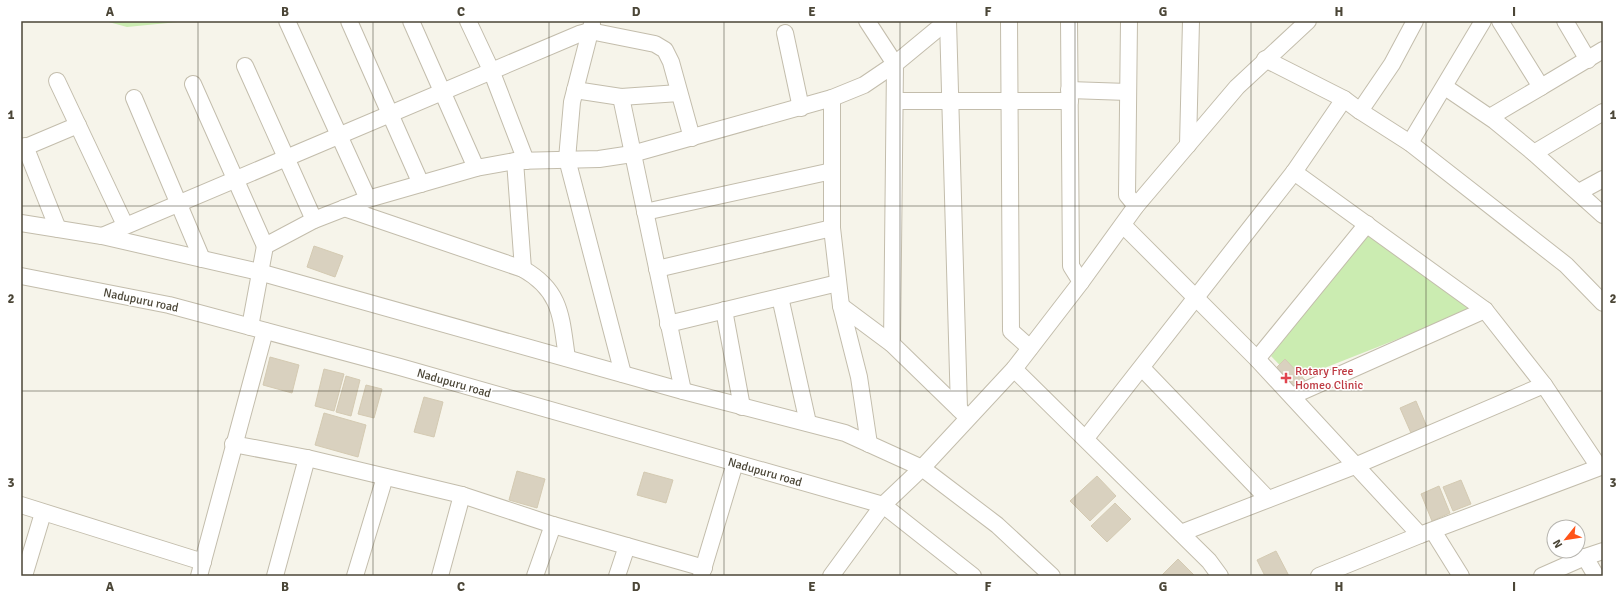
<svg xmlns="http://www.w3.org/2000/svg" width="1624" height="597" font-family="Signika,sans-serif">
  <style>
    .green { fill: #cbecb1 }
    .building { fill: #d9d1bf; stroke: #d4cab2 }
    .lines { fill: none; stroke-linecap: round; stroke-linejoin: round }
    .minor-casing { stroke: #c3bdac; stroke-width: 18 }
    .minor { stroke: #fff; stroke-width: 16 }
    .grid { fill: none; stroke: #4b4637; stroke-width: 1; stroke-opacity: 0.55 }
    .health-dot { fill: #e0444e; stroke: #fff; stroke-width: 1.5 }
    .labels { text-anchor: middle; stroke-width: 3; stroke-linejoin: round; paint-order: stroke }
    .street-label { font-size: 12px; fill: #4b4637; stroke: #fff }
    .health-label { font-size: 12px; fill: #be3a42; stroke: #fff; text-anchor: start }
    .neatline { fill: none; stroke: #4b4637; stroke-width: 1.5 }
    .grid-label { font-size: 13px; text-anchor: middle; font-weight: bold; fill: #4b4637 }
  </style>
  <rect width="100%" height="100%" fill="#f6f4ea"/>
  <g class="green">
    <path d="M105 21H188L127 27Z"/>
    <path d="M1368 231 1474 309 1294 380 1271 356Z"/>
  </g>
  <g class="building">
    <path d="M314 246 343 256 335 277 307 267Z"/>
    <path d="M270 357 299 365 292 393 263 385Z"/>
    <path d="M1285 359 1305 380 1293 391 1273 371Z"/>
    <path d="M324 369 344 374 334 411 315 406Z"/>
    <path d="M346 376 360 380 351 416 336 412Z"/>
    <path d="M366 385 382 389 374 418 358 414Z"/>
    <path d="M424 397 443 402 434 437 414 432Z"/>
    <path d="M1416 401 1427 427 1411 433 1400 408Z"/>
    <path d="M324 413 366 425 358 457 315 445Z"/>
    <path d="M517 471 545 479 537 508 509 500Z"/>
    <path d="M644 472 673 480 666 503 637 495Z"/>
    <path d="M1097 476 1116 496 1090 521 1070 501Z"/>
    <path d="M1461 480 1471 504 1453 511 1443 487Z"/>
    <path d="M1439 486 1450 513 1432 521 1421 494Z"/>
    <path d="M1115 503 1131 519 1107 542 1091 526Z"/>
    <path d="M1276 551 1289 576H1265L1257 560Z"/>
    <path d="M1178 559 1195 576H1161Z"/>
  </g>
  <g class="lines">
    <defs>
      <g id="minor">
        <path d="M287 21 368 199"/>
        <path d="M349 21 421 184"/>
        <path d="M411 21 476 168"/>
        <path d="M468 21 491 70 526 161"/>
        <path d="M867 21 895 64 892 344"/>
        <path d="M948 21 959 409"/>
        <path d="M1009 21 1011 331 1030 348"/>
        <path d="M1069 21 1071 266 1081 282"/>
        <path d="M1129 21 1127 195 1136 206"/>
        <path d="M1500 21 1541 87 1603 50"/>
        <path d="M1565 21 1588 60"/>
        <path d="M592 24 572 102 567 159 623 374"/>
        <path d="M785 33 801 108"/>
        <path d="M1265 59 1344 99 1360 111 1410 143 1566 265 1603 303"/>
        <path d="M245 66 314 220"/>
        <path d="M57 81 125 225"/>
        <path d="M193 84 265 246"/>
        <path d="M1445 87 1495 121 1534 153 1603 215"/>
        <path d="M575 90 621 97 679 93"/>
        <path d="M1069 90 1128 92"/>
        <path d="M621 97 683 391"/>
        <path d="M134 98 202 259"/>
        <path d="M832 98V228L841 306 859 377 869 444"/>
        <path d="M895 101H1070"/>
        <path d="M1360 111 1392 64 1415 21"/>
        <path d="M1490 117 1541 87"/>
        <path d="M1410 143 1483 21"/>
        <path d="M1188 145 1191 21"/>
        <path d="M25 146 58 229"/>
        <path d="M21 149 78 125"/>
        <path d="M1534 153 1603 112"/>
        <path d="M515 161 523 269"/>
        <path d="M1294 172 1485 310 1544 385 1599 467"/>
        <path d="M1579 192 1603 179"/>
        <path d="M344 208 523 269C562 291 561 318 567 358"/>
        <path d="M645 212 832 171"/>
        <path d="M21 223 102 236 259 272 683 391 845 433 922 468 997 525 1052 576"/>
        <path d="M1123 225 1257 359 1420 535"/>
        <path d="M102 236 579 34 590 31 655 44 665 50 671 62 692 138"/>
        <path d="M657 269 832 228"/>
        <path d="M21 276 169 305 400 367 883 505 973 576"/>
        <path d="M780 297 808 423"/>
        <path d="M841 306 892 344 963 413"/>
        <path d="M724 310 742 407"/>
        <path d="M668 324 838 283"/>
        <path d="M250 327 265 246 314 220 368 199 476 168 515 161 599 159 632 154 832 98 864 85 895 64 947 21"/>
        <path d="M1257 359 1367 224"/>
        <path d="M1142 368 1268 499"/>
        <path d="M1014 369 1209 561 1220 576"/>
        <path d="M1292 396 1485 310"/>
        <path d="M1086 438 1294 172 1344 99"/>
        <path d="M233 444 307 458 462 495 553 525 704 568"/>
        <path d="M21 505 203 562"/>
        <path d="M1433 531 1461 576"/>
        <path d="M1181 533 1357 465 1544 385"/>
        <path d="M1585 557 1596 576"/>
        <path d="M24 576 43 513"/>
        <path d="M199 576 265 331"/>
        <path d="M275 576 307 458"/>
        <path d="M355 576 385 477"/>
        <path d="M440 576 462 495"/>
        <path d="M535 576 553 525"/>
        <path d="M617 576 627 546"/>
        <path d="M701 576 735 463"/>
        <path d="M831 576 883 505 922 468 1014 369 1081 282 1136 206 1237 87 1308 21"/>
        <path d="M1319 576 1420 535 1603 466"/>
        <path d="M1542 576 1585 557 1603 551"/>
      </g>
    </defs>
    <use href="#minor" class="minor-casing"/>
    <use href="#minor" class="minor"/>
  </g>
  <path class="grid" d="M198 21V576M373 21V576M549 21V576M724 21V576M900 21V576M1075 21V576M1251 21V576M1426 21V576M21 206H1603M21 391H1603"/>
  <path class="health-dot" d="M1284 372h4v4h4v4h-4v4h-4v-4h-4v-4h4z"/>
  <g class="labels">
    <g class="street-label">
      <text transform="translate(141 300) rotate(12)" y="4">Nadupuru road</text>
      <text transform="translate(454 383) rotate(16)" y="4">Nadupuru road</text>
      <text transform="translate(765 472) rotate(16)" y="4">Nadupuru road</text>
    </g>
    <g class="health-label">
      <text x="1295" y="375">Rotary Free<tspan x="1295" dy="14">Homeo Clinic</tspan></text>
    </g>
  </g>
  <rect width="1624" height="597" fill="none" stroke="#ffffff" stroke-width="44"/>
  <g transform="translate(1566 539) rotate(240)"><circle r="19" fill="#ffffff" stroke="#b7b5af"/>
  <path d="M0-3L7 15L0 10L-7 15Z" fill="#ff5419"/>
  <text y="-6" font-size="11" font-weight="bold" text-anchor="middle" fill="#4b4637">N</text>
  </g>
  <rect x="22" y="22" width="1580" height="553" class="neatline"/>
  <g class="grid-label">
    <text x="110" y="16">A</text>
    <text x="285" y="16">B</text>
    <text x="461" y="16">C</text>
    <text x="636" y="16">D</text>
    <text x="812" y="16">E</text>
    <text x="988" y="16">F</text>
    <text x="1163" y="16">G</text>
    <text x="1339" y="16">H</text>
    <text x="1514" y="16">I</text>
    <text x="11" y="119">1</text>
    <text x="1613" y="119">1</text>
    <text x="11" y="303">2</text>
    <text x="1613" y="303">2</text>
    <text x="11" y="487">3</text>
    <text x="1613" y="487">3</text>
    <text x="110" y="591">A</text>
    <text x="285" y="591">B</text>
    <text x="461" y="591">C</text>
    <text x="636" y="591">D</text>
    <text x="812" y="591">E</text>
    <text x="988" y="591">F</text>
    <text x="1163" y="591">G</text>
    <text x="1339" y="591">H</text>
    <text x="1514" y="591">I</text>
  </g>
</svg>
